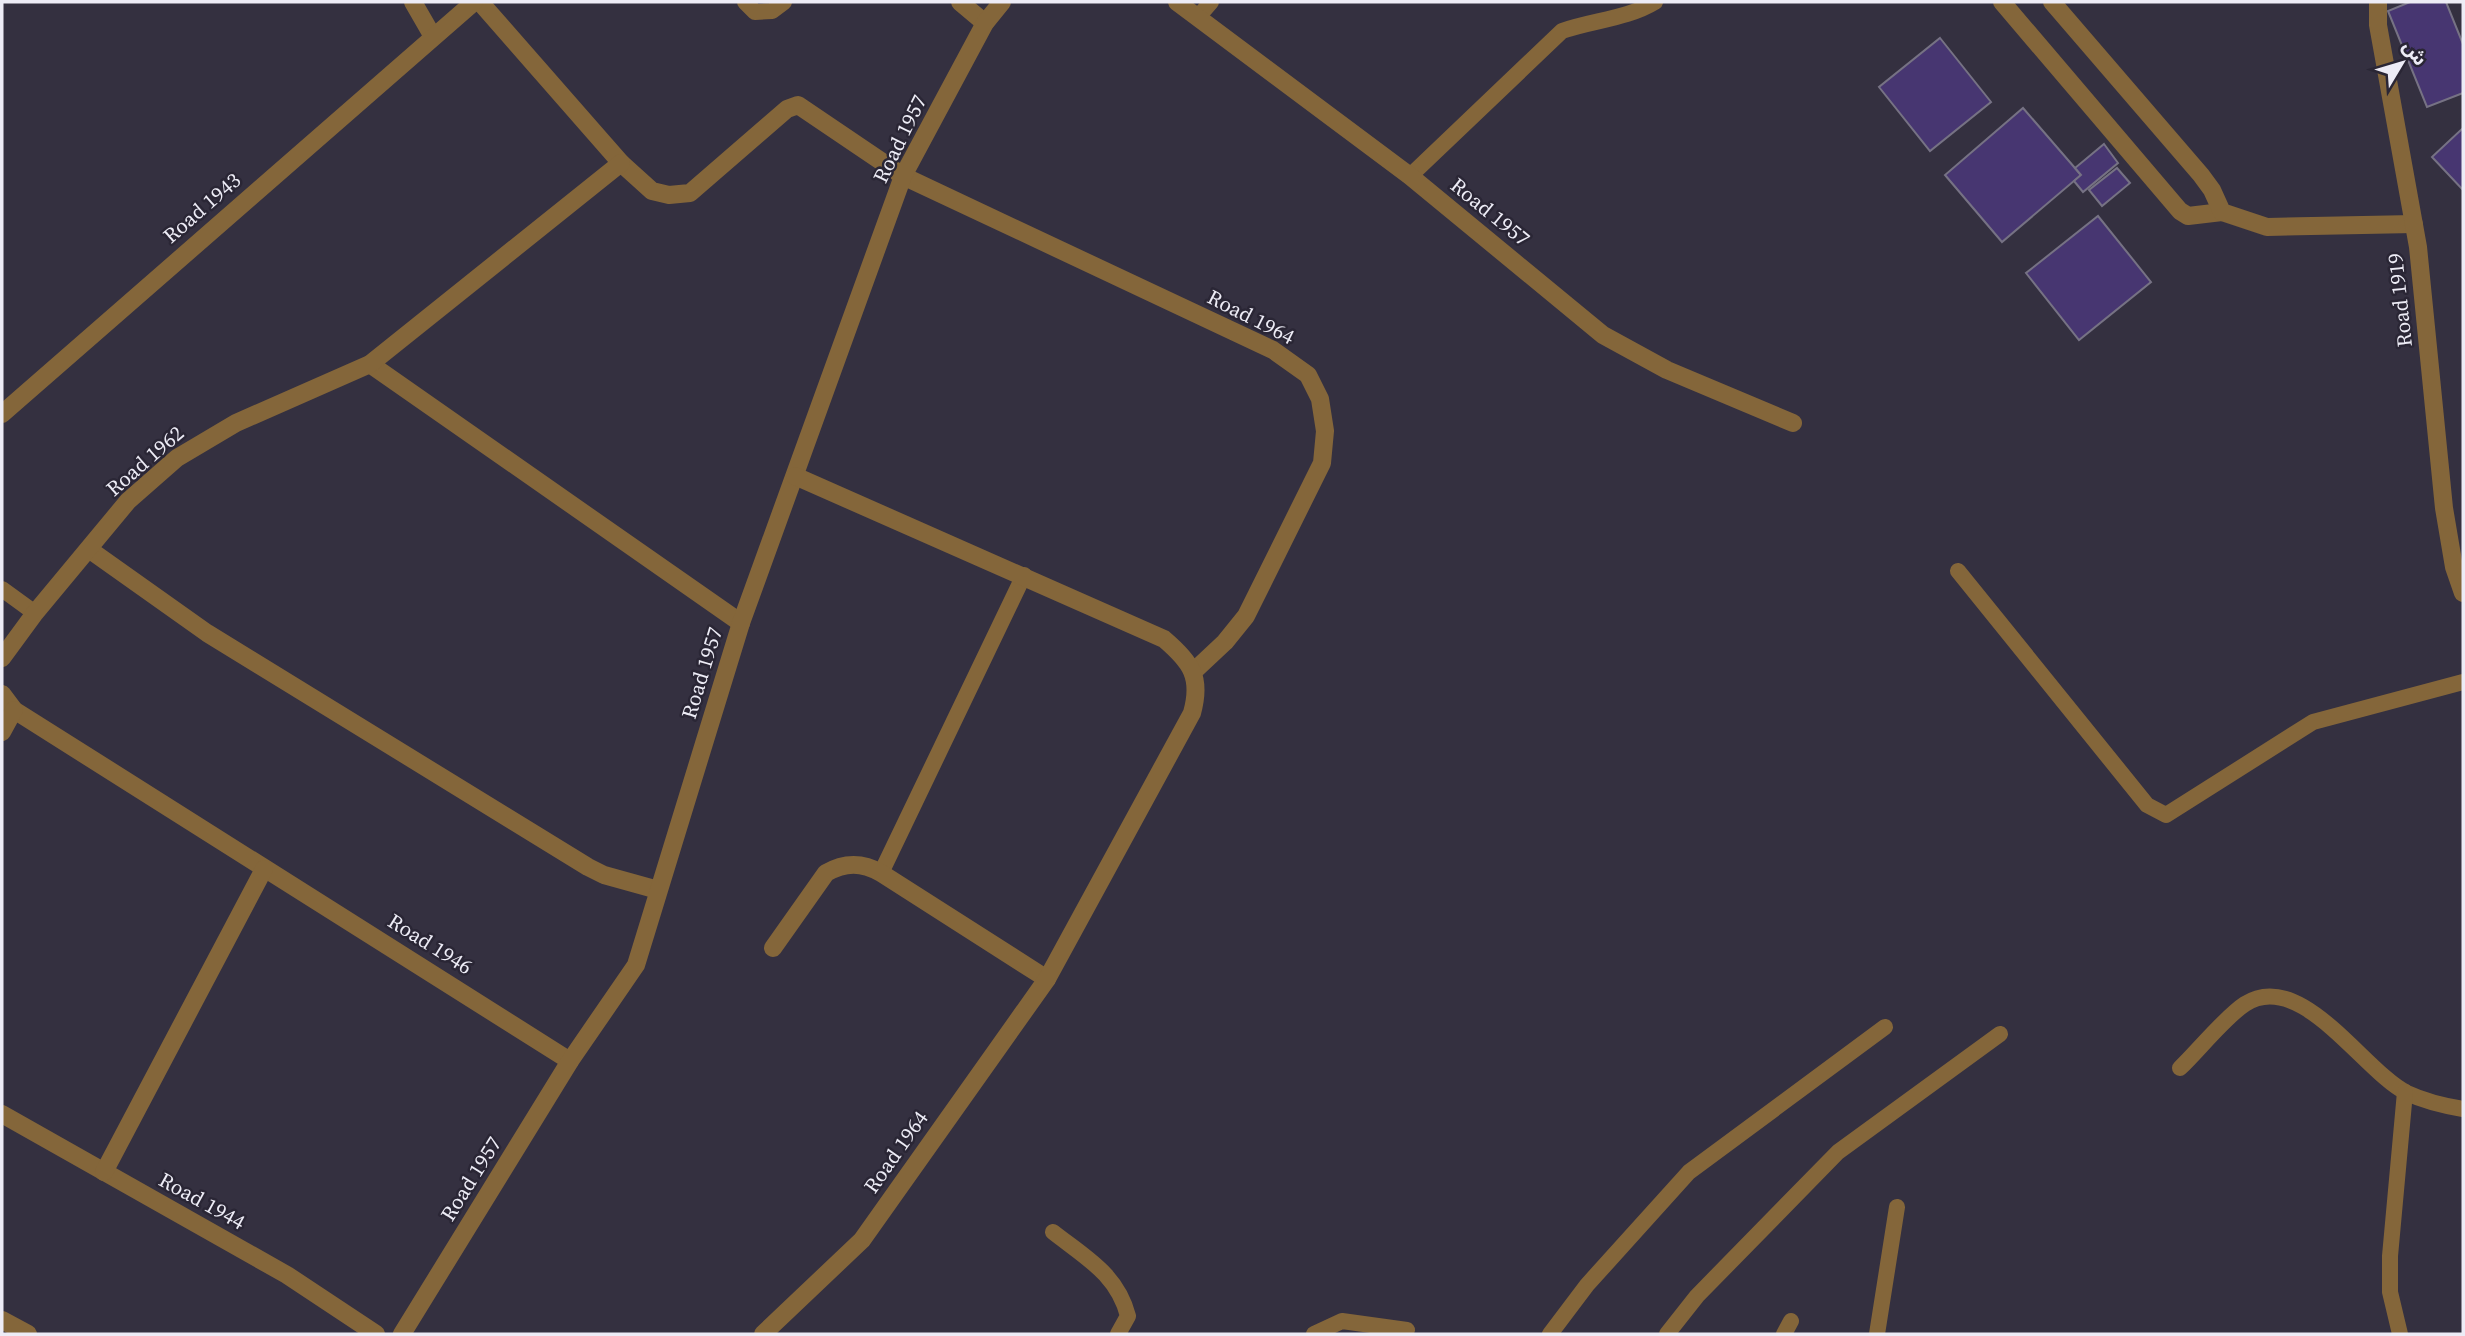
<svg xmlns="http://www.w3.org/2000/svg" width="2465" height="1336" font-family="'Source Serif 4','Noto Sans Arabic',serif">
  <style>
    .building { fill: #473671; stroke: #767284; stroke-width: 2 }
    .lines { fill: none; stroke-linecap: round; stroke-linejoin: round }
    .lane { stroke: #84663a; stroke-width: 16 }
    .street { stroke: #84663a; stroke-width: 18 }
    .labels { text-anchor: middle; stroke-width: 5; stroke-linejoin: round; paint-order: stroke }
    .street-label { font-size: 21px; fill: #edecf6; stroke: #2a2635 }
  </style>
  <rect width="100%" height="100%" fill="#343040"/>
  <g class="building">
    <path d="M2410 2H2446L2463 44V93L2427 107 2388 11Z"/>
    <path d="M1940 38 1991 102 1930 151 1879 87Z"/>
    <path d="M2023 108 2081 175 2002 242 1945 175Z"/>
    <path d="M2463 128V190L2432 157Z"/>
    <path d="M2104 144 2118 163 2083 192 2074 181 2081 175 2075 168Z"/>
    <path d="M2117 168 2130 183 2102 206 2089 190Z"/>
    <path d="M2098 216 2151 282 2079 340 2026 273Z"/>
  </g>
  <g class="lines">
    <g class="lane">
      <path d="M745 2 755 12 772 11 784 2"/>
      <path d="M1198 17 1211 2"/>
      <path d="M1410 176 1562 31C1593 20 1627 19 1655 2"/>
      <path d="M1958 571 2147 805 2166 815 2313 722 2463 682"/>
      <path d="M2 589 35 613"/>
      <path d="M881 873 1024 575"/>
      <path d="M2180 1068C2198 1051 2225 1017 2245 1004 2301 968 2363 1071 2407 1093 2424 1101 2445 1106 2463 1109"/>
      <path d="M1053 1232C1086 1258 1117 1274 1128 1316L1118 1334"/>
      <path d="M1314 1334 1342 1321 1407 1330"/>
      <path d="M1550 1334 1587 1285 1689 1172 1885 1027"/>
      <path d="M1667 1334 1697 1296 1838 1152 2000 1034"/>
      <path d="M1784 1334 1791 1321"/>
      <path d="M1877 1334 1897 1207"/>
      <path d="M2400 1334 2390 1292V1256L2405 1092"/>
    </g>
    <g class="street">
      <path d="M413 2 432 35"/>
      <path d="M480 2 621 163 652 191 669 195 690 193 787 109 798 105 903 176 1273 350 1308 375 1320 399 1325 431 1322 463 1246 616 1225 642 1193 672"/>
      <path d="M960 2 985 23"/>
      <path d="M1177 2 1410 176 1603 335 1667 370 1793 423"/>
      <path d="M2002 2 2180 211 2188 216 2222 212"/>
      <path d="M2052 2 2201 175 2212 190 2222 212 2267 227 2414 224"/>
      <path d="M2378 2V25L2418 247 2444 508 2454 567 2463 593"/>
      <path d="M370 364 741 623"/>
      <path d="M2 414 474 2"/>
      <path d="M90 550 207 633 588 867 604 875 658 890"/>
      <path d="M2 658 35 613 128 501 177 458 236 423 370 364 621 163"/>
      <path d="M2 694 14 710 570 1061"/>
      <path d="M2 732 14 710"/>
      <path d="M773 948 826 873C845 862 862 862 881 873L1047 979"/>
      <path d="M2 1114 287 1275 376 1334"/>
      <path d="M104 1172 264 869"/>
      <path d="M2 1320 28 1334"/>
      <path d="M402 1334 570 1061 636 965 741 623 903 176 985 23 1002 2"/>
      <path d="M763 1334 862 1240 1047 979 1192 713C1202 677 1191 662 1164 639L795 476"/>
    </g>
  </g>
  <g class="labels">
    <g class="street-label">
      <text transform="translate(900 139) rotate(-64)" y="7">Road 1957</text>
      <text transform="translate(202 208) rotate(-41)" y="7">Road 1943</text>
      <text transform="translate(1490 212) rotate(39)" y="7">Road 1957</text>
      <text transform="translate(2400 300) rotate(-96)" y="7">Road 1919</text>
      <text transform="translate(1251 317) rotate(27)" y="7">Road 1964</text>
      <text transform="translate(145 461) rotate(-41)" y="7">Road 1962</text>
      <text transform="translate(702 673) rotate(-73)" y="7">Road 1957</text>
      <text transform="translate(430 944) rotate(32)" y="7">Road 1946</text>
      <text transform="translate(896 1152) rotate(-55)" y="7">Road 1964</text>
      <text transform="translate(471 1179) rotate(-58)" y="7">Road 1957</text>
      <text transform="translate(202 1201) rotate(29)" y="7">Road 1944</text>
    </g>
  </g>
  <rect width="2465" height="1336" fill="none" stroke="#edecf6" stroke-width="7"/>
  <g transform="translate(2402 63) rotate(52)" stroke="#2a2635" stroke-width="5" paint-order="stroke">
  <path d="M0-5L12 26L0 18L-12 26Z" fill="#edecf6"/>
  <text y="-10" font-size="19" font-weight="bold" text-anchor="middle" fill="#edecf6">ش</text>
  </g>
</svg>
